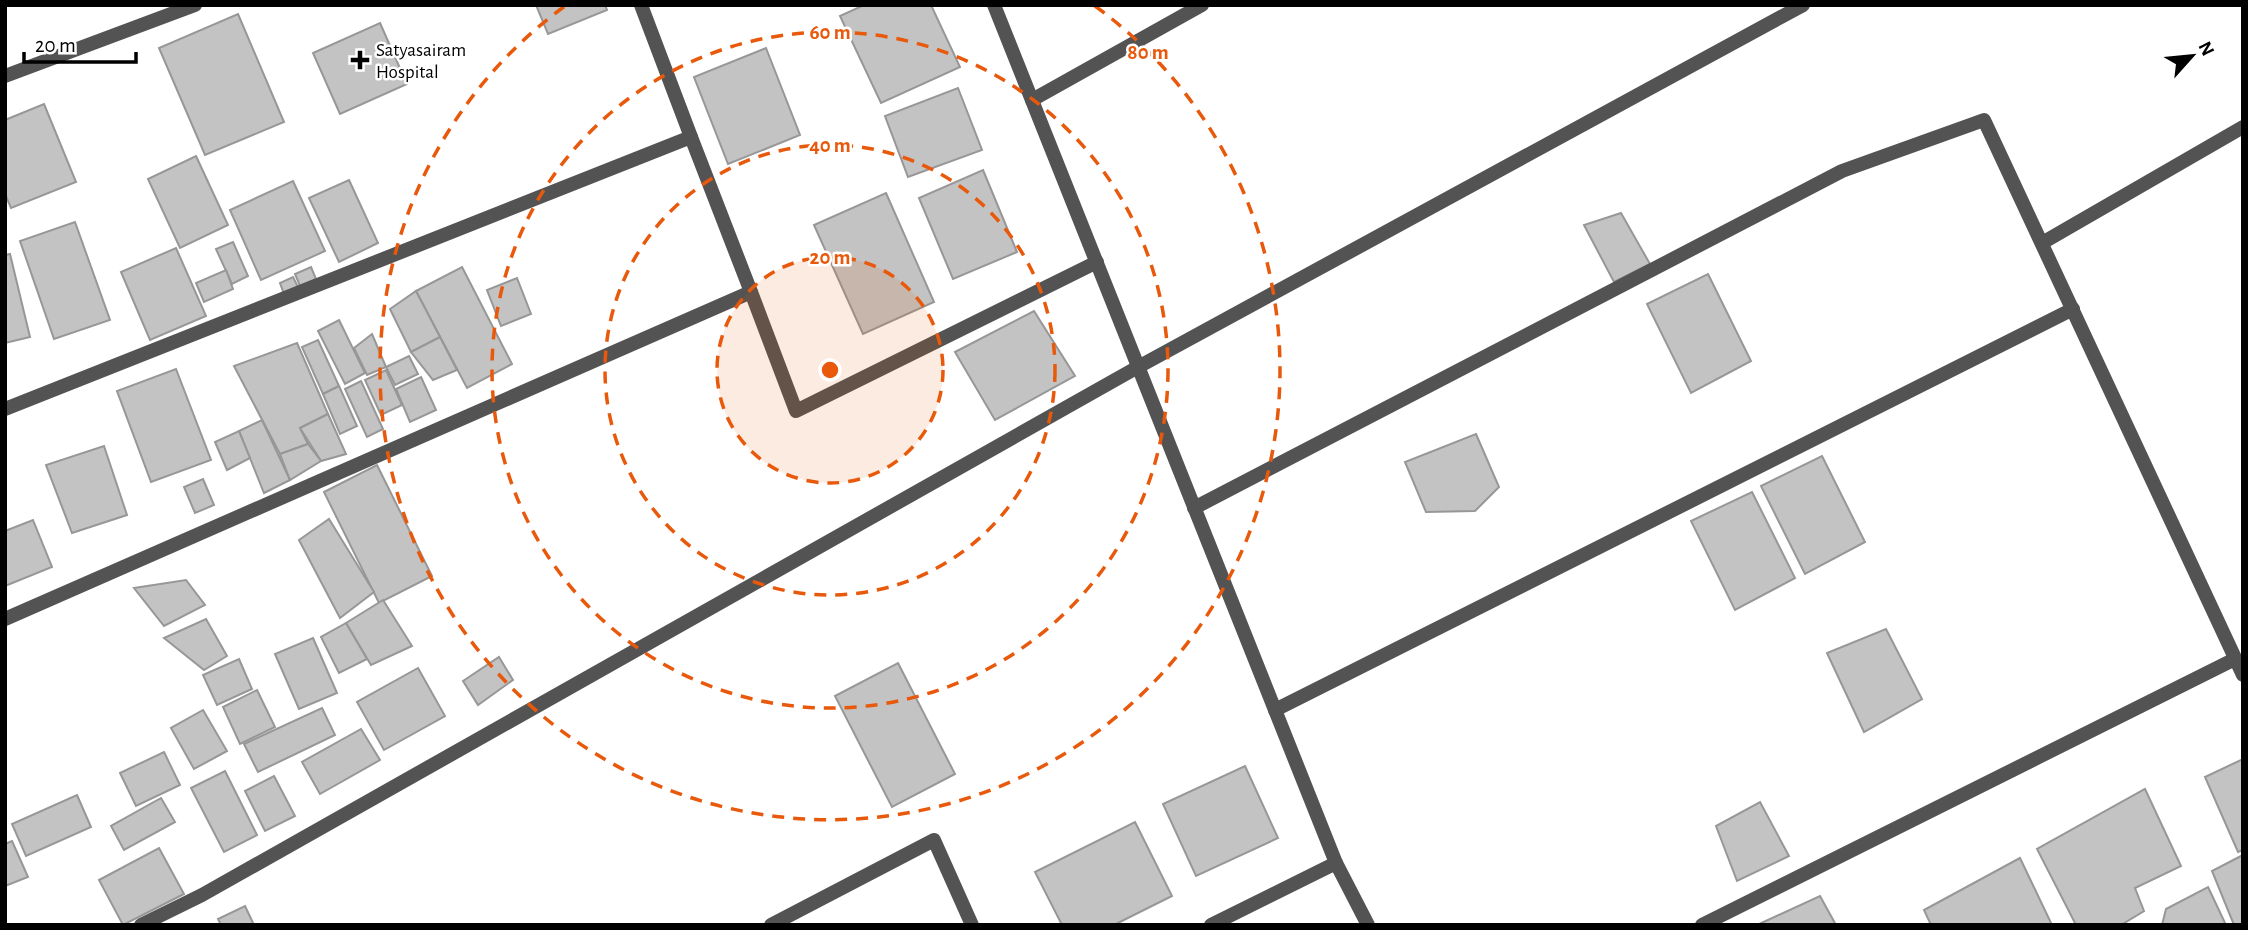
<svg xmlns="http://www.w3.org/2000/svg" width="2248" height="930" font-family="'Alegreya Sans',sans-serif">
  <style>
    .building { fill: #c3c3c3; stroke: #979797; stroke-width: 2 }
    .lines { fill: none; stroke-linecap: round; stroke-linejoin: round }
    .street { stroke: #535353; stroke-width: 14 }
    .ring { fill: none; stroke: #e8590c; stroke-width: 3.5; stroke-dasharray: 12 9 }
    .poi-dot { fill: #000; stroke: #fff; stroke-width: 2.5 }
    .labels { text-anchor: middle; stroke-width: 5; stroke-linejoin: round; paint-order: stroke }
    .poi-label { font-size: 19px; fill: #000; stroke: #fff; text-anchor: start }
    .centre { fill: #e8590c; stroke: #fff; stroke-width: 3.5 }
    .ring-label { font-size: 21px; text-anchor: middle; font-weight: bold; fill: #e8590c; stroke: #fff; stroke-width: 5; stroke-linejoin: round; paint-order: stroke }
  </style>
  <rect width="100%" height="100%" fill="#fff"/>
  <g class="building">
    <path d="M536 5H605L607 10 548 34Z"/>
    <path d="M864 5H931L960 67 881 103 840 16Z"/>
    <path d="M238 14 284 122 205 155 159 48Z"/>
    <path d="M380 23 407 84 340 114 313 53Z"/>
    <path d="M766 48 800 135 728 164 694 77Z"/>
    <path d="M958 88 982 150 908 177 885 116Z"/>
    <path d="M44 104 76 182 11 208 5 194V120Z"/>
    <path d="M196 156 228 225 180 248 148 179Z"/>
    <path d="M983 170 1017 252 953 279 919 198Z"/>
    <path d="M349 180 378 243 339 262 309 198Z"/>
    <path d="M293 181 325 251 261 280 230 210Z"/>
    <path d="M886 193 934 302 863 334 814 225Z"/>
    <path d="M1621 213 1650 264 1614 282 1584 225Z"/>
    <path d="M75 222 110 320 54 339 20 241Z"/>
    <path d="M233 242 248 276 232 284 216 249Z"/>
    <path d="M176 248 206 316 150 340 121 272Z"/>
    <path d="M10 254 30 337 5 343V255Z"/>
    <path d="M311 267 316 279 300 286 295 274Z"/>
    <path d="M462 267 512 364 467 388 416 291Z"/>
    <path d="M226 270 233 289 204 302 196 283Z"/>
    <path d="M1708 274 1751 361 1691 393 1647 304Z"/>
    <path d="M293 277 298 287 284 294 280 283Z"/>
    <path d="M517 278 531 314 501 326 487 290Z"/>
    <path d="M416 291 440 337 411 352 390 309Z"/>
    <path d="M1034 311 1075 376 995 420 955 352Z"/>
    <path d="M339 320 365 373 345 384 318 331Z"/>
    <path d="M372 334 386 367 367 375 354 348Z"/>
    <path d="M440 337 457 370 433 380 411 352Z"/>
    <path d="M318 340 339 386 323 394 302 347Z"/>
    <path d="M297 343 328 414 300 428 308 444 280 454 234 366Z"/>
    <path d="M409 356 418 374 395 385 386 367Z"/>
    <path d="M176 369 211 460 151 482 117 391Z"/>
    <path d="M386 370 402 405 381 415 365 380Z"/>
    <path d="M421 377 436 410 410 422 396 389Z"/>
    <path d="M361 381 383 429 367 437 345 389Z"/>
    <path d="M339 386 357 426 340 434 323 394Z"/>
    <path d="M328 414 346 454 321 461 300 428Z"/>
    <path d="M262 420 290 480 264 493 239 431Z"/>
    <path d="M239 431 250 458 227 470 215 442Z"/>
    <path d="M1476 434 1499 487 1475 511 1426 512 1405 462Z"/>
    <path d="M308 444 321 461 290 480 280 454Z"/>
    <path d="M104 446 127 515 72 533 46 465Z"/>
    <path d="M1822 456 1865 542 1805 574 1761 486Z"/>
    <path d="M377 465 432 576 379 603 324 492Z"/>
    <path d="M203 479 214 505 195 513 184 487Z"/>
    <path d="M1752 492 1795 578 1735 610 1691 521Z"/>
    <path d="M329 519 374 592 340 618 299 540Z"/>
    <path d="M33 520 52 567 5 586V531Z"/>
    <path d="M186 580 205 605 164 626 134 588Z"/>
    <path d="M383 600 412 646 371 665 346 623Z"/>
    <path d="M206 619 227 656 204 670 164 638Z"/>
    <path d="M346 623 367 659 339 673 321 637Z"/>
    <path d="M1886 629 1922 699 1864 732 1827 653Z"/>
    <path d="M313 638 337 693 299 709 275 654Z"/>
    <path d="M499 657 513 680 478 705 463 681Z"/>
    <path d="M239 659 252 689 217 705 203 675Z"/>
    <path d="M898 663 955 774 892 807 835 696Z"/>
    <path d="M418 668 445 716 384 750 357 702Z"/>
    <path d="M257 690 275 727 240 744 223 707Z"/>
    <path d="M322 708 335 735 258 772 244 744Z"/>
    <path d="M203 710 227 751 194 769 171 728Z"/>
    <path d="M361 729 380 760 320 794 302 762Z"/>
    <path d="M164 752 180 785 136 806 120 773Z"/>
    <path d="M2243 759V850L2238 852 2205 777Z"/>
    <path d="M1245 766 1278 838 1196 876 1163 804Z"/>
    <path d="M225 771 257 835 224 852 191 788Z"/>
    <path d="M274 776 295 816 265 831 245 791Z"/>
    <path d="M2145 789 2181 866 2135 888 2144 911 2121 925H2076L2037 849Z"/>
    <path d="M77 795 91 827 26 856 12 824Z"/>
    <path d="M161 798 175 822 124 850 111 826Z"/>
    <path d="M1760 802 1789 856 1737 881 1716 826Z"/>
    <path d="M1135 822 1172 896 1114 925H1062L1035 872Z"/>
    <path d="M12 841 28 877 5 886V844Z"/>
    <path d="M159 848 184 894 123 925 99 880Z"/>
    <path d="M2243 855V925H2234L2212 871Z"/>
    <path d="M2020 858 2052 925H1931L1924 910Z"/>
    <path d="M2208 887 2226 925H2162L2166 909Z"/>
    <path d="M1820 896 1836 925H1757Z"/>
    <path d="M245 906 254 925H221L218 919Z"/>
  </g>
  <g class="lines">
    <g class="street">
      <path d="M641 5 691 137"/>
      <path d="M994 5 1336 863 1368 925"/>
      <path d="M5 76 195 5"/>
      <path d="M1032 100 1202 5"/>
      <path d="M2042 243 2243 127"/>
      <path d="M5 409 691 137 751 292"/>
      <path d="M1194 508 1842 171 1984 120 2243 675"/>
      <path d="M5 619 751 292 796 411 1097 262"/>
      <path d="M1275 710 2073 309"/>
      <path d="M141 925 202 895 1138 367 1803 5"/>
      <path d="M771 925 934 840 972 925"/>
      <path d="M1211 925 1336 863"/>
      <path d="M1702 925 2235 659"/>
    </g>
  </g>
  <circle cx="830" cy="370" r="113" fill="#e8590c" fill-opacity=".12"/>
  <g class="ring">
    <circle cx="830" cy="370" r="113"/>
    <circle cx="830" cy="370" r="225"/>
    <circle cx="830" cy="370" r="338"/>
    <path d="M1095 6A450 450 0 1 1 565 6"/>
  </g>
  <path class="poi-dot" d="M356.5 49.5h7v7h7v7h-7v7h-7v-7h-7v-7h7z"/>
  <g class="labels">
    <g class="poi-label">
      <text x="376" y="56">Satyasairam<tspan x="376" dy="22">Hospital</tspan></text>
    </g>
  </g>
  <circle cx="830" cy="370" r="10" class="centre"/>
  <g class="ring-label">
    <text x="830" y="39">60 m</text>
    <text x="1148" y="59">80 m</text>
    <text x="830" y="152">40 m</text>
    <text x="830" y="264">20 m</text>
  </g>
  <rect width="2248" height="930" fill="none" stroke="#000000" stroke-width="14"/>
  <g transform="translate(2192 56) rotate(63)" stroke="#ffffff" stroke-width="5" paint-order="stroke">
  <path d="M0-5L12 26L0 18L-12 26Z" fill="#000000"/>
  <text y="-10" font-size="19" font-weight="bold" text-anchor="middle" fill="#000000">N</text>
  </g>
  <path d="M24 52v10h112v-10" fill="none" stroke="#000000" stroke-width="3.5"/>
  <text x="35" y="52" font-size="21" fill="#000000" stroke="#ffffff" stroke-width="5" paint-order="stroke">20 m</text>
</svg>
